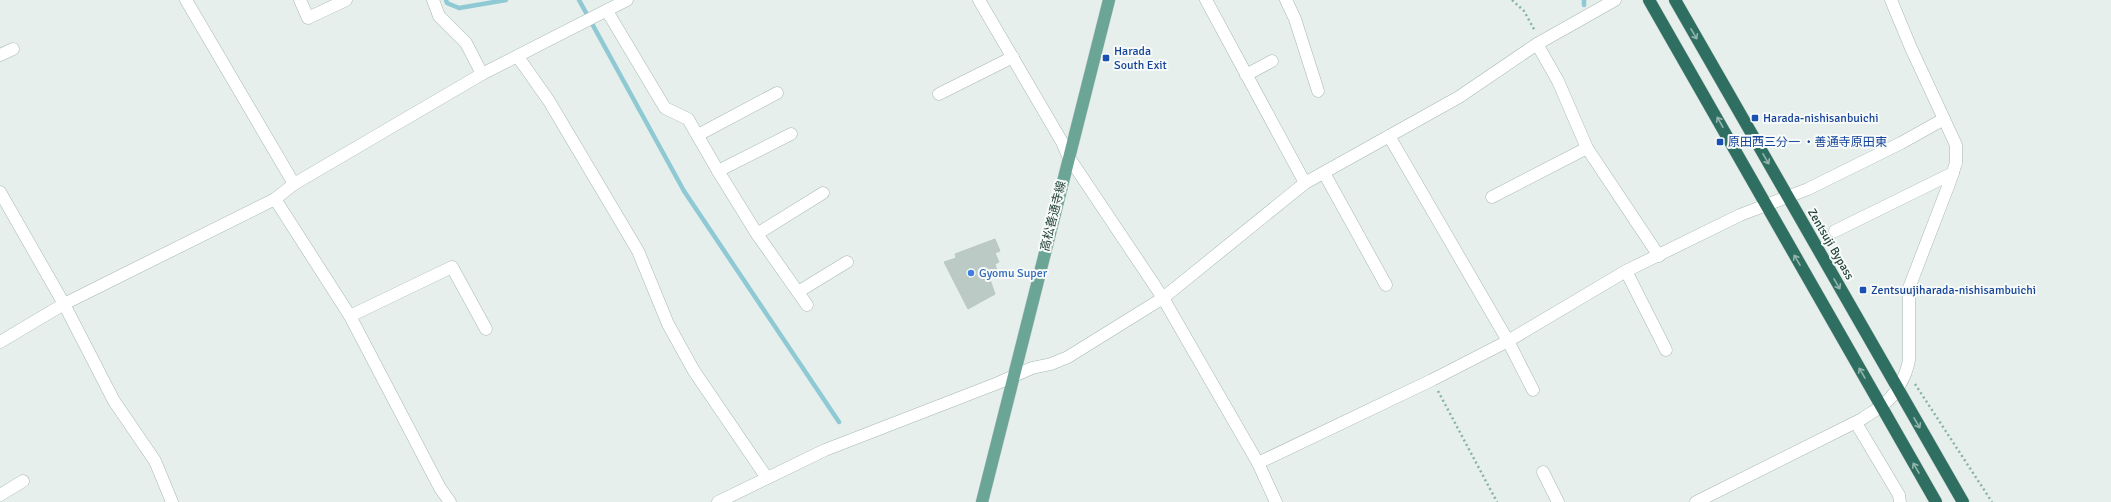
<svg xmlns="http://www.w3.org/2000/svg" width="2111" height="502" font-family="Signika,'Noto Sans JP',sans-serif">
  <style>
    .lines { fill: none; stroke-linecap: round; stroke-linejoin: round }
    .stream { stroke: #8ec9d4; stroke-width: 4.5 }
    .building { fill: #bbcac4; stroke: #b8c9c2 }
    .minor-casing { stroke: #a8b8b2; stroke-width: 13 }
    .major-casing { stroke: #c2cac8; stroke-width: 13 }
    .highway-casing { stroke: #c2cac8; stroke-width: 13 }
    .path { stroke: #86b3a5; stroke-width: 2.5; stroke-dasharray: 2 3; stroke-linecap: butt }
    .minor { stroke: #fff; stroke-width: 12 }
    .major { stroke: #6aa596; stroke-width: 12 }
    .highway { stroke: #2f6f62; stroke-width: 12 }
    .oneway { stroke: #93b5ae }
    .transit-dot { fill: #1a4fb4; stroke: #f7fbf9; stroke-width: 1.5 }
    .shop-dot { fill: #3f7fe0; stroke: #f7fbf9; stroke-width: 1.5 }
    .labels { text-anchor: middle; stroke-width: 4; stroke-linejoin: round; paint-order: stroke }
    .transit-label { font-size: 12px; fill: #164399; stroke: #f7fbf9; text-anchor: start }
    .street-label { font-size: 12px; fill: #24423a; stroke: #f7fbf9 }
    .shop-label { font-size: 12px; fill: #366cbe; stroke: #f7fbf9; text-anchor: start }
  </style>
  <rect width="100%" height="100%" fill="#e6efeb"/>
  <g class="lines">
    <g class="stream">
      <path d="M446 0 447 3 459 8 506 0"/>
      <path d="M579 0 684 191 839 422"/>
      <path d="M1584 0V5"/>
    </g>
  </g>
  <path class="building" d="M995 239 1000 251 995 253 999 262 995 264 997 271 988 274 995 294 968 309 944 262 956 258 955 254Z"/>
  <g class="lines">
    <defs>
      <g id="minor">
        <path d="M186 0 294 184"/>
        <path d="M300 0 308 18 346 0"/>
        <path d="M433 0 439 16 466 43 482 74"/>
        <path d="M979 0 1062 142 1068 156 1163 298 1258 463 1276 502"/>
        <path d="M1206 0 1305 183"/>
        <path d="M1286 0 1295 19 1318 91"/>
        <path d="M607 11 665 108 688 119 718 171 757 234 807 305"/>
        <path d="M1537 44 1558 81 1587 148 1659 256"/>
        <path d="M0 55 13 49"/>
        <path d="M518 57 549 101 638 251 668 324 694 371 767 478"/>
        <path d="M1246 75 1272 61"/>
        <path d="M939 94 1013 57"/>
        <path d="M698 135 777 93"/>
        <path d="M1389 136 1508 341 1533 390"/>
        <path d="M718 171 791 134"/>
        <path d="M1324 173 1386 285"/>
        <path d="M0 192 64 304 114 401 155 461 172 502"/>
        <path d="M1492 197 1587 148"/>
        <path d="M275 199 350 316 440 488 450 502"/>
        <path d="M1835 231 1953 173"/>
        <path d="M757 234 823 193"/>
        <path d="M1626 271 1666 350"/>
        <path d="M798 292 847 262"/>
        <path d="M350 316 452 267 486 329"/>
        <path d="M0 342 64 304 275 199 294 184 482 74 627 0"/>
        <path d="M1856 423 1899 495 1900 502"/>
        <path d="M1258 463 1432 380 1508 341 1626 271 1740 215 1808 189 1901 143 1944 119"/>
        <path d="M1543 472 1558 502"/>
        <path d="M0 495 23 481"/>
        <path d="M718 502 825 450 998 383 1032 368 1051 364 1068 357 1163 298 1305 183 1459 97 1537 44 1615 0"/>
        <path d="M1696 502 1862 419C1868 414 1874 412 1880 407 1895 397 1906 377 1909 360V288L1949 184 1956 163V145L1911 48 1891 0"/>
      </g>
      <path id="major" d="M982 502 1109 0"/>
      <g id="highway">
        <path d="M1649 0 1936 502"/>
        <path d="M1675 0 1963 502"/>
      </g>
    </defs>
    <use href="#minor" class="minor-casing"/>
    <use href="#major" class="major-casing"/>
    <use href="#highway" class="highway-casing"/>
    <g class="path">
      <path d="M1512 0 1524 11 1535 31"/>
      <path d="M1915 384 1992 502"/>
      <path d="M1438 391 1497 502"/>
    </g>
    <use href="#minor" class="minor"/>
    <use href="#major" class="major"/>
    <use href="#highway" class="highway"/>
  </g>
  <defs><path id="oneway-shaft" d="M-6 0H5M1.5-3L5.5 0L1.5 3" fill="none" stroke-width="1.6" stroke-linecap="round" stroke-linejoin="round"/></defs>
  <g class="oneway">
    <use href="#oneway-shaft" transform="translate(1694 34) rotate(60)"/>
    <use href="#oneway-shaft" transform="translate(1720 122) rotate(-119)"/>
    <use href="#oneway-shaft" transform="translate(1766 159) rotate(60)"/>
    <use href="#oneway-shaft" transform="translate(1797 260) rotate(-120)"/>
    <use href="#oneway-shaft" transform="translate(1837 284) rotate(60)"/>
    <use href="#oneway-shaft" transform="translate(1862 373) rotate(-120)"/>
    <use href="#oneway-shaft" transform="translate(1917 423) rotate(60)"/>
    <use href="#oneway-shaft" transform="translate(1916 468) rotate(-120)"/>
  </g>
  <g class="transit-dot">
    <rect x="1102" y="54" width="8" height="8" rx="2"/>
    <rect x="1751" y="114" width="8" height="8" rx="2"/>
    <rect x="1716" y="138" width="8" height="8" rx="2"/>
    <rect x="1859" y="286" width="8" height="8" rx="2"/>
  </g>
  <circle class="shop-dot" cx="971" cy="273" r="4"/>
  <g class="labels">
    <g class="transit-label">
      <text x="1114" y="55">Harada<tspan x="1114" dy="14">South Exit</tspan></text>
      <text x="1763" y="122">Harada-nishisanbuichi</text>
      <text x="1728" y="146">原田西三分一 ・善通寺原田東</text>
      <text x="1871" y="294">Zentsuujiharada-nishisambuichi</text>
    </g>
    <g class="street-label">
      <text transform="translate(1053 216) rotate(-76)" y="4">高松善通寺線</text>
      <text transform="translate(1831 244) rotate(60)" y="4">Zentsuji Bypass</text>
    </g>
    <g class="shop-label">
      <text x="979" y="277">Gyomu Super</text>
    </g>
  </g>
</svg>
